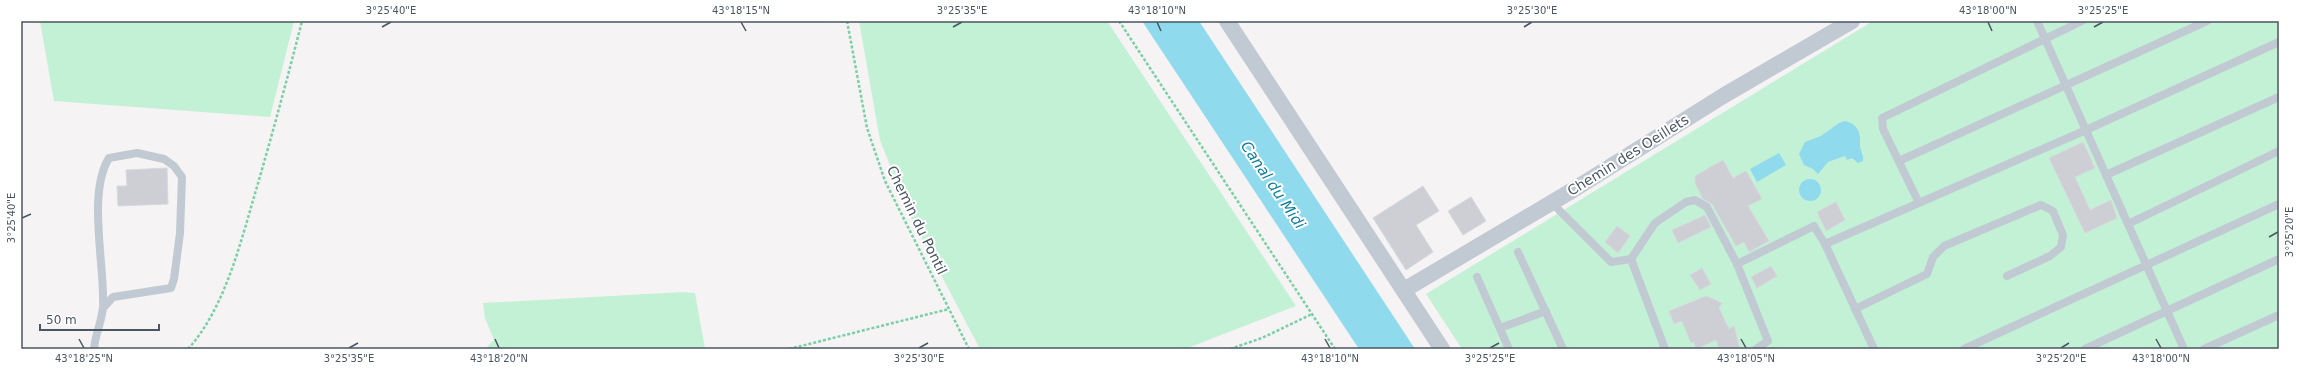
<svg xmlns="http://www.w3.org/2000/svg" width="2300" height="370" font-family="'DejaVu Sans',sans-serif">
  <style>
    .green { fill: #c3f1d5 }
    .water { fill: #90daee }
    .building { fill: #cdcfd5; stroke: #d7d9de }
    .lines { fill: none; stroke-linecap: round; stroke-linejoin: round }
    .path { stroke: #7ad0a6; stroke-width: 2.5; stroke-dasharray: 3 2; stroke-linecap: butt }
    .lane { stroke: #c1cad2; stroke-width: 8 }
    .street { stroke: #c1cad2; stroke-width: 16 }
    .ticks { fill: none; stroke: #4a5661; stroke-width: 1.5 }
    .labels { text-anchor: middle; stroke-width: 4; stroke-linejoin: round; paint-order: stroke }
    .street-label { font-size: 14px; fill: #4a5661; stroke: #fff }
    .water-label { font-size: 15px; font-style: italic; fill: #0c7c9b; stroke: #fff }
    .neatline { fill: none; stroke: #4a5661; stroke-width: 1.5 }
    .ticks-label { font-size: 10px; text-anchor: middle; fill: #4a5661 }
  </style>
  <rect width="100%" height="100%" fill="#f5f3f3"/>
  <g class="green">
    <path d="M40 21H294L270 117 54 101Z"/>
    <path d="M859 21H1107L1296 306 1185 349H980L908 212 880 140Z"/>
    <path d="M1873 21H2279V349H1462L1426 294Z"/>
    <path d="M683 292 695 293 705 349H485L494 340 485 318 483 303Z"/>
  </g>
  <g class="water">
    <path d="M1142 21H1199L1415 349H1359Z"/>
    <path d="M1845 121C1858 124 1861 133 1860 145 1860 150 1864 155 1863 161L1858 163 1852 158 1847 160 1845 156 1828 162 1818 174 1813 169 1804 165 1799 154 1805 142 1821 136 1839 123Z"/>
    <path d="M1779 153 1786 165 1757 182 1750 169Z"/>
    <circle cx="1810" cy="190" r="11"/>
  </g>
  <g class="building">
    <path d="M2083 142 2095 168 2075 177 2090 210 2111 200 2117 218 2085 233 2049 158Z"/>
    <path d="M1723 160 1733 178 1746 171 1762 199 1748 206 1769 241 1749 252 1744 242 1736 246 1712 204 1703 199 1695 183V176Z"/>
    <path d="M167 168 168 204 118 206 117 186H127L126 170Z"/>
    <path d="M1423 186 1439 211 1416 225 1433 252 1406 270 1373 218Z"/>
    <path d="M1471 197 1486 221 1463 235 1448 211Z"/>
    <path d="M1836 202 1845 220 1826 231 1817 212Z"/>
    <path d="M1705 215 1711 227 1678 243 1672 230Z"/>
    <path d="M1617 226 1630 236 1618 253 1605 242Z"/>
    <path d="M1771 266 1777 276 1757 288 1751 277Z"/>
    <path d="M1702 268 1711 284 1700 290 1690 275Z"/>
    <path d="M1706 296 1722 303 1719 308 1729 329 1734 326 1740 349H1719L1716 340 1696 349 1694 342 1691 343 1682 321 1674 324 1669 311Z"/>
  </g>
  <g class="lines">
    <g class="path">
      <path d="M847 21 867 128 885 181 969 349"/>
      <path d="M1119 21 1335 349"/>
      <path d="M188 349C224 309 239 248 254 197 271 139 287 80 302 21"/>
      <path d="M789 349 949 309"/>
      <path d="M1230 349 1262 338 1312 314"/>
    </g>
    <g class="lane">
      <path d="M2037 21 2184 349"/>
      <path d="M1899 161 2207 21"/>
      <path d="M2106 175 2279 97"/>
      <path d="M1551 202 1611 262 1631 259 1655 223 1686 202 1695 200 1707 207 1737 264 1768 341 1756 349"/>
      <path d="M1919 203 1883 129 1882 118 2082 21"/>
      <path d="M2128 224 2279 151"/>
      <path d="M1825 244 1874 349"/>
      <path d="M1518 252 1563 349"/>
      <path d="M1631 259 1665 349"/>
      <path d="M1737 264 1814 226 1825 244 2086 130 2279 42"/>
      <path d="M1477 277 1509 349"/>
      <path d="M1855 309 1927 274 1933 257 1944 246 2041 205 2053 211 2063 235 2061 247 2050 256 2007 276"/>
      <path d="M1500 328 1546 311"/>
      <path d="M94 349C95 335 102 321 103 307 105 265 87 193 109 158L137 153 164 159 174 166 182 177 180 233 174 279 171 288 113 297 103 308"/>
      <path d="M1964 349 2279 204"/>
      <path d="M2085 349 2279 259"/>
      <path d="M2204 349 2279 315"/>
    </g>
    <g class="street">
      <path d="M1227 21 1442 349"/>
      <path d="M1404 290 1573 190 1723 96 1852 21"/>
    </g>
  </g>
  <path class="ticks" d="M741 22 746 31M1157 22 1161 31M1988 22 1992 31M382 27 391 22M953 27 962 22M1524 27 1532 22M2094 27 2103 22M22 218 31 214M2269 237 2278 232M79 339 84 348M495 339 499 348M1325 339 1330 348M1741 339 1746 348M2156 339 2161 348M349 348 358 343M919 348 928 343M1490 348 1499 343M2061 348 2069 343"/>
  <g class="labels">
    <g class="street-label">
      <text transform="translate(1628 155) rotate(-32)" y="5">Chemin des Oeillets</text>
      <text transform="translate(917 220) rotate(64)" y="5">Chemin du Pontil</text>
    </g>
    <g class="water-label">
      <text transform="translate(1273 185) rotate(56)" y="5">Canal du Midi</text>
    </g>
  </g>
  <rect width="2300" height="370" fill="none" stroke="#ffffff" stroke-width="44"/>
  <path d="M40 324v6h119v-6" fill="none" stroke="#4a5661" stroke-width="2"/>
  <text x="46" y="324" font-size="12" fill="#4a5661" stroke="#ffffff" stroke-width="3" paint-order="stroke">50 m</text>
  <rect x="22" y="22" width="2256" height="326" class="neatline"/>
  <g class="ticks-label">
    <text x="391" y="14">3°25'40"E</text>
    <text x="741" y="14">43°18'15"N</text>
    <text x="962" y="14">3°25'35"E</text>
    <text x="1157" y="14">43°18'10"N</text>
    <text x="1532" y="14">3°25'30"E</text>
    <text x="1988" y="14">43°18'00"N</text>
    <text x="2103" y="14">3°25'25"E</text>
    <text transform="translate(11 218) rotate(-90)" y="4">3°25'40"E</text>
    <text transform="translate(2289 232) rotate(-90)" y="4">3°25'20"E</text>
    <text x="84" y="362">43°18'25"N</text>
    <text x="349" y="362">3°25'35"E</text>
    <text x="499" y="362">43°18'20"N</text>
    <text x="919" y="362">3°25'30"E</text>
    <text x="1330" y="362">43°18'10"N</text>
    <text x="1490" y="362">3°25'25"E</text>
    <text x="1746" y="362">43°18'05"N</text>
    <text x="2061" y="362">3°25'20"E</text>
    <text x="2161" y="362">43°18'00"N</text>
  </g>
</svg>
